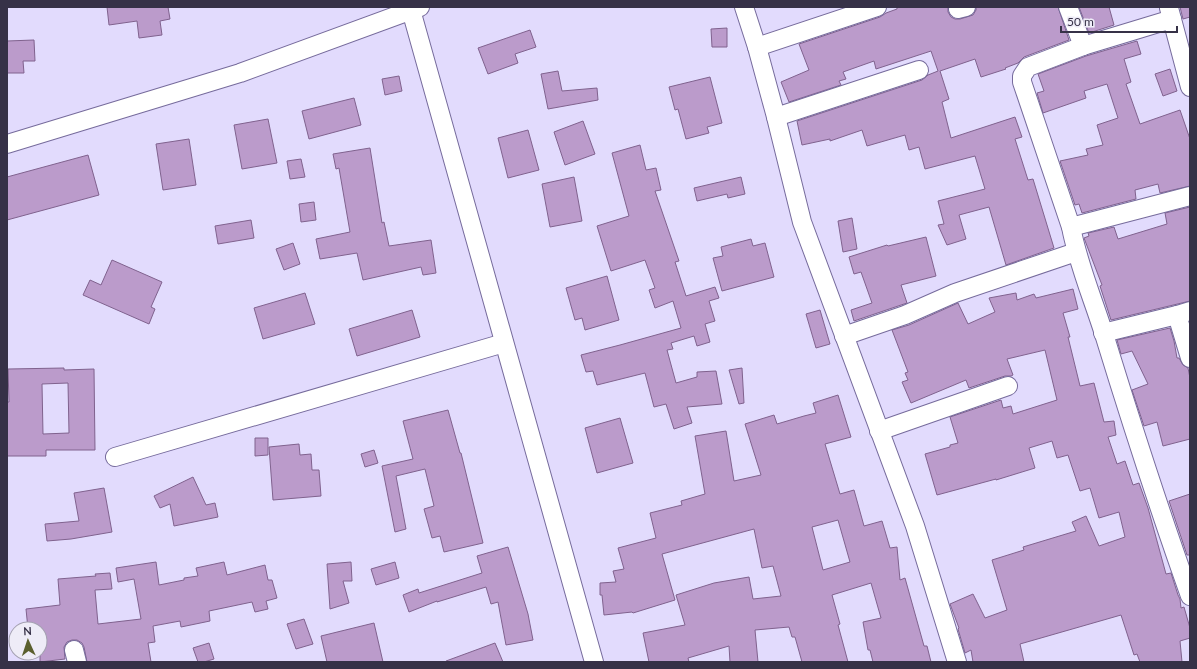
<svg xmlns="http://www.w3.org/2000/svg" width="1197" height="669" font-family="Lato,sans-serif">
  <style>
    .building { fill: #bb9bcb; stroke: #80628e; fill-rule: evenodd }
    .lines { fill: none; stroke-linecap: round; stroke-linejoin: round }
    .minor-casing { stroke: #766b9c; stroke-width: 20 }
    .minor { stroke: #fff; stroke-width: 18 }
  </style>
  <rect width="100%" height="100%" fill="#e2dbfd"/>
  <g class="building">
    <path d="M107 7H168L170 19 160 21 162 35 139 38 137 21 109 25Z"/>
    <path d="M897 7H948V12L951 17 955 19H960L973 15 976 10V7H1058L1069 40 1024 57 1018 63 1005 68 1006 69 981 77 975 59 940 71 949 99 942 102 951 138 1015 117 1022 137 1015 139 1028 180 1033 179 1054 248 1006 265 989 207 959 215 966 239 947 245 938 225 944 224 938 201 985 189 975 156 925 169 919 147 909 150 905 135 867 146 862 130 830 141V139L802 145 797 121 922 80 928 75 938 71 931 51 876 69 874 61 843 72 846 79 839 81 841 85 789 102 781 82 809 70 799 44 880 17 886 13 897 9Z"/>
    <path d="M1079 7H1109L1114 25 1089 33Z"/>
    <path d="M1180 7H1190V17L1183 19Z"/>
    <path d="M727 28V47H712L711 29Z"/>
    <path d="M530 30 536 47 515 54 518 63 488 74 478 48Z"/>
    <path d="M34 40 35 61H23L24 73H7V41Z"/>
    <path d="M1137 41 1141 54 1124 59 1131 82 1126 84 1140 124 1180 110 1190 139V186L1160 193 1158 184 1135 190 1136 199 1082 213 1079 204 1075 205 1060 161 1088 155 1086 149 1103 145 1097 125 1118 118 1107 84 1084 91 1086 98 1043 113 1037 93 1044 91 1038 74 1086 56Z"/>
    <path d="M1170 69 1177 91 1163 96 1155 74Z"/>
    <path d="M558 71 562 91 597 88 598 100 548 109 541 74Z"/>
    <path d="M399 76 402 91 385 95 382 79Z"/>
    <path d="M710 77 722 123 707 127 709 133 686 139 678 109 675 110 669 87Z"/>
    <path d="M354 98 361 125 309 139 302 111Z"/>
    <path d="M268 119 277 163 242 169 234 125Z"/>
    <path d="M583 121 595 154 565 165 554 132Z"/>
    <path d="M528 130 539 170 508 178 498 138Z"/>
    <path d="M189 139 196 185 163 190 156 144Z"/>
    <path d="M640 145 646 170 656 168 661 190 655 191 679 261 675 262 686 296 715 287 719 298 709 301 715 321 705 324 710 342 697 346 694 336 671 343 673 349 667 350 676 383 697 377V372L716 371 722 404 687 407 692 423 674 429 666 404 654 407 645 373 597 385 593 371 586 372 581 355 620 345 681 328 673 301 655 308 649 290 655 288 645 260 611 271 597 226 629 216 612 153Z"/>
    <path d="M370 148 382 223 384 222 389 246 431 240 436 273 423 275 421 267 363 280 357 253 320 259 316 239 350 232 339 168 336 169 333 154Z"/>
    <path d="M88 155 99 195 7 220V177Z"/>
    <path d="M301 159 305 177 290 179 287 161Z"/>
    <path d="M574 177 582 221 550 227 542 184Z"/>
    <path d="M741 177 745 194 728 198 727 194 697 201 694 188Z"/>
    <path d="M314 202 316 220 301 222 299 204Z"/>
    <path d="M1190 207V301L1111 320 1100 286 1102 285 1084 238 1089 236 1088 233 1114 227 1118 239 1167 224 1165 213Z"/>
    <path d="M852 218 857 249 843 252 838 221Z"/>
    <path d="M251 220 254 238 218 244 215 226Z"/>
    <path d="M926 237 936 276 901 285 907 303 854 321 851 310 872 303 861 272 854 274 849 257 887 245 888 246Z"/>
    <path d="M751 239 753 246 765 243 774 277 722 291 713 258 723 256 721 247Z"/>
    <path d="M293 243 300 264 284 270 276 249Z"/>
    <path d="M112 260 162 282 151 307 155 309 149 324 83 295 90 280 101 285Z"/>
    <path d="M607 276 619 320 585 330 582 318 575 320 566 288Z"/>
    <path d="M1073 289 1078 309 1063 313 1070 337H1068L1080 386 1094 383 1104 422 1114 421 1116 435 1108 437 1117 464 1125 461 1133 485 1139 483 1148 508 1166 574 1171 573 1178 595 1180 599 1181 608 1184 607 1190 628V638L1180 641 1182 662H1140L1137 654 1134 655 1121 615 1020 644 1024 662H973L971 650 965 653 958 629 959 628 950 604 973 594 985 618 1007 610 992 560 1024 550 1023 547 1076 531 1072 522 1086 516 1099 546 1125 537 1119 512 1099 518 1090 488 1080 491 1068 455 1057 458 1052 441 1029 448 1035 468 996 480V479L937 495 925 454 950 447V445L958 443 950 417 1001 400 1003 408 1011 406 1013 414 1057 400 1045 350 1007 359 1013 375 1011 376H1005L969 388 966 380 911 403 902 382 908 380 905 373 908 372 892 330 909 325 958 303 968 324 995 312 989 298 1016 293 1017 300 1034 294 1036 298Z"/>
    <path d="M305 293 315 324 263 339 254 308Z"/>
    <path d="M412 310 420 337 357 356 349 329Z"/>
    <path d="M820 310 830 344 816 348 806 314Z"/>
    <path d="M1170 328 1174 341 1177 358H1179L1183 365 1188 368 1190 378V439L1163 446 1157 422 1144 426 1132 390 1148 384 1132 351 1121 354 1117 340Z"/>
    <path d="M64 368V370L94 369 95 450H46V456H7V402H9L8 369ZM68 383 69 433 43 434 42 384Z"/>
    <path d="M742 368 744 403 739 404 729 370Z"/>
    <path d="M838 395 851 437 825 444 840 494 854 490 864 526 882 521 890 548 897 547 900 580 905 578 924 646H927L931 662H873L870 650H868L863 622 881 618 871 583 832 595 840 624 838 625 848 662H802L795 637H792L789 627 755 630 758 662H730L729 646 688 658 689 662H649L643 633 685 625 676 595 714 583 749 577 753 599 781 596 773 566 762 568 754 529 662 554 675 600 633 613 632 612 604 615 602 595H600V583L616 582 613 571 624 569 618 548 656 538 650 513 682 505 681 501 705 494 695 436 726 431 734 481 761 475 745 424 774 415 777 424 804 416 816 413 813 403ZM838 520 850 562 823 570 812 527Z"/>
    <path d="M448 410 460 453H461L483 543 444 552 440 536 432 538 424 509 434 506 425 469 396 476 406 529 395 532 382 466 413 459 403 421Z"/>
    <path d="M620 418 633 463 597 473 585 428Z"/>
    <path d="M255 438H268V455L255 456Z"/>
    <path d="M299 444 300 455 311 454 312 470H319L321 496 273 500 269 447Z"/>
    <path d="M374 450 378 463 365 467 361 454Z"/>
    <path d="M193 477 206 505 215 503 218 517 174 526 170 504 160 508 154 496Z"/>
    <path d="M104 488 112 532 71 539 47 541 45 524 79 521 74 493Z"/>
    <path d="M1190 494V555H1187L1169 501Z"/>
    <path d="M508 547 528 614 533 640 506 645 498 602 491 604 486 587 437 602V601L409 612 403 595 418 589 419 593 482 573 477 556Z"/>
    <path d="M156 562 159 585 184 580V578L198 576 196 568 224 562 227 575 265 565 268 580H272L277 598 266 601 268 609 255 612 252 602 209 611 210 621 181 627 180 621 153 626 155 642 148 643 151 662H87L84 647 82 643 77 640H72L67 642 64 647 65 659 40 662V629H28L26 609 60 605 58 579 96 576 95 574 110 573 112 589 95 590 98 624 141 619 134 579 118 582 116 568Z"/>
    <path d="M351 562 352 581H343L349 603 330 609 327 564Z"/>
    <path d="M395 562 399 578 376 585 371 569Z"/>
    <path d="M304 619 313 644 296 649 287 624Z"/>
    <path d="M374 623 383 662H327L321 636Z"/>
    <path d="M209 643 214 659 204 662H198L193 648Z"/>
    <path d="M495 643 503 662H447L446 661Z"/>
  </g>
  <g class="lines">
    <defs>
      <g id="minor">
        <path d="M744 7 757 47 776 117 802 222 915 526 957 662"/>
        <path d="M1068 7 1083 46"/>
        <path d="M1169 8 1190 87"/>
        <path d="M958 9 966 7"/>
        <path d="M411 10 594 662"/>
        <path d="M1172 19 1083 46 1028 67 1022 76V82L1071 227C1078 264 1093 299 1104 334 1131 422 1159 509 1190 596"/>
        <path d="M757 47 877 7"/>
        <path d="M776 117 919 70"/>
        <path d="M7 144 240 73 420 7"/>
        <path d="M1071 227 1190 196"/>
        <path d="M1177 315 1190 358"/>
        <path d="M1103 333 1177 315 1190 311"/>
        <path d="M844 336 905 315 955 293 1076 252"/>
        <path d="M879 431 1008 386"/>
        <path d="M115 457 504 343"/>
        <path d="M74 650 77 662"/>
      </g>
    </defs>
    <use href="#minor" class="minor-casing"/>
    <use href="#minor" class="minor"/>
  </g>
  <rect width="1197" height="669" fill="none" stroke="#363147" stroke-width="16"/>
  <g transform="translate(28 641) rotate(357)"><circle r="19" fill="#eeecf7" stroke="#a4a1b1"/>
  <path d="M0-3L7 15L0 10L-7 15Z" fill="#5a5f2e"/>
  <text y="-6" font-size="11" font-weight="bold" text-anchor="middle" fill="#363147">N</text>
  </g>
  <path d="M1061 26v6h116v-6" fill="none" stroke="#363147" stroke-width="2"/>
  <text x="1067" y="26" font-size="12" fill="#363147" stroke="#eeecf7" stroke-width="3" paint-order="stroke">50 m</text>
</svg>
